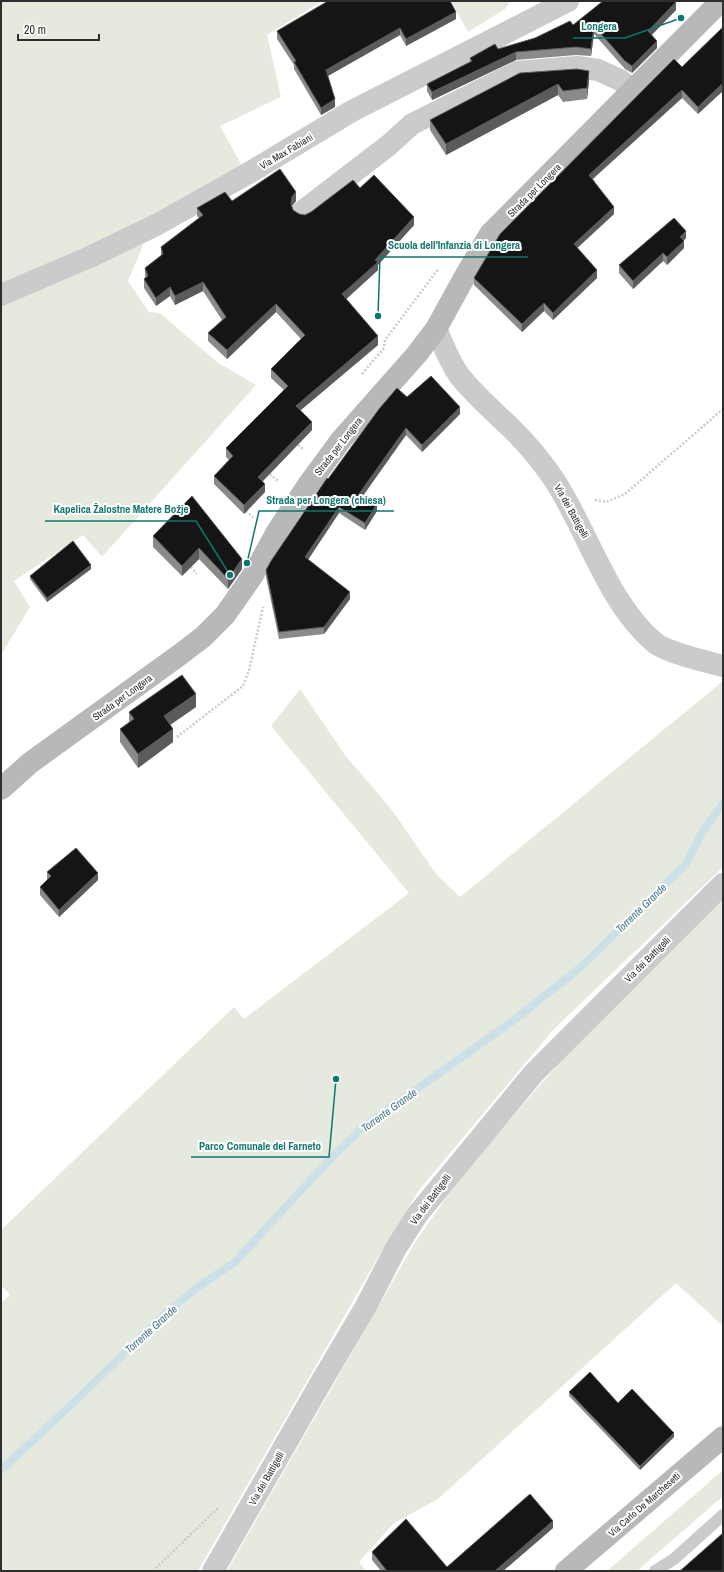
<svg xmlns="http://www.w3.org/2000/svg" width="724" height="1572" font-family="'Archivo Narrow',sans-serif">
  <style>
    .green { fill: #e6eade }
    .lines { fill: none; stroke-linecap: round; stroke-linejoin: round }
    .stream { stroke: #cce1e7; stroke-width: 8 }
    .path { stroke: #cbcbcb; stroke-width: 2.5; stroke-dasharray: 2 2; stroke-linecap: butt }
    .lane { stroke: #cbcbcb; stroke-width: 12 }
    .street { stroke: #cbcbcb; stroke-width: 22 }
    .secondary { stroke: #b8b8b8; stroke-width: 22 }
    .wall { fill: #8a8a8a }
    .shaded-wall { fill: #5b5b5b }
    .building { fill: #151515; stroke: #5b5b5b }
    .labels { text-anchor: middle; stroke-width: 4; stroke-linejoin: round; paint-order: stroke }
    .street-label { font-size: 10px; fill: #2e2e2e; stroke: #fff }
    .water-label { font-size: 11px; font-style: italic; fill: #467787; stroke: #fff }
    .leader { fill: none; stroke: #0f766e; stroke-width: 1.5 }
    .callout-dot { fill: #0f766e; stroke: #fff; stroke-width: 1.5 }
    .callout-label { font-size: 11px; text-anchor: middle; font-weight: bold; fill: #0f766e; stroke: #fff; stroke-width: 4; stroke-linejoin: round; paint-order: stroke }
  </style>
  <rect width="100%" height="100%" fill="#fff"/>
  <g class="green">
    <path d="M1 1H322L267 35 281 97 220 126 242 166 146 219 142 248 128 281 149 312 160 313 217 362 256 385 102 557 83 535 14 581 30 607 1 655Z"/>
    <path d="M451 1H510L505 9 468 32Z"/>
    <path d="M723 681V867L554 1029 419 1190 377 1259 198 1571H1V1303L10 1295 1 1285V1230L234 1007 244 1019 409 893 271 726 300 689 345 755 392 810 436 874 460 897Z"/>
    <path d="M723 899V1326L676 1283 438 1499 394 1523 359 1562 366 1571H227L414 1244 464 1172 563 1059Z"/>
    <path d="M723 1470V1496L637 1571H607Z"/>
  </g>
  <g class="lines">
    <path class="stream" d="M1 1470 72 1404 167 1312 198 1287 235 1262 330 1159 362 1128 514 1020 581 967 686 864 702 833 723 803"/>
    <g class="path">
      <path d="M362 374 384 348 385 340 439 268"/>
      <path d="M298 445 304 450"/>
      <path d="M270 474 278 481"/>
      <path d="M595 500 606 502 625 494 723 409"/>
      <path d="M246 511 253 517"/>
      <path d="M191 567 197 574"/>
      <path d="M177 737 243 686 249 670 263 607"/>
      <path d="M153 1571 219 1507"/>
    </g>
    <path class="lane" d="M655 1571 674 1559 723 1515"/>
    <g class="street">
      <path d="M303 211 389 145 412 124 517 72 577 67 598 70 620 80 633 90"/>
      <path d="M1 295 92 256 158 224 247 174 352 111 568 1"/>
      <path d="M436 329C443 344 449 361 459 375 475 396 496 413 514 431 529 446 543 463 555 481 588 532 608 603 654 642 665 652 707 662 723 666"/>
      <path d="M213 1571 320 1384 365 1308 396 1248 417 1215 533 1074 723 884"/>
    </g>
    <g class="secondary">
      <path d="M1 789 30 763 178 656 203 637 225 615 253 575 278 530 308 485 341 440 417 354 436 329 464 278 490 234 721 1"/>
      <path d="M566 1571 723 1437"/>
    </g>
  </g>
  <g class="wall">
    <path d="M676 10 651 35 657 48 632 73 625 69 594 34 591 56 576 55 516 60 432 100 427 91V84L470 62V58L535 38 573 25Z"/>
    <path d="M456 19 406 46 400 35 328 76 335 107 321 115 294 69V65L277 39V31Z"/>
    <path d="M723 27 698 114 682 98 593 179 614 214 577 248 597 278 553 320 544 311 522 332 474 285V278L682 67Z"/>
    <path d="M520 73 589 81 587 99 563 102 558 95 446 155 430 130V120Z"/>
    <path d="M360 188 414 225 378 265V270L346 299 378 345 301 410 312 430 263 481 265 492 244 514 214 484V476L229 460 226 457V448L284 390 271 378V369L301 339 276 312 227 359 208 341V333L222 320 203 291 175 305 170 296 156 306 144 288V279L145 278V268L161 256V247L199 218 197 216V208L232 201H296L292 206 293 210 299 214 305 215Z"/>
    <path d="M686 238 683 241 684 248 667 265 663 261 633 289 619 273V265Z"/>
    <path d="M407 397 460 414 422 452 406 435 363 496 377 511 365 530 339 513 308 560 350 599 324 634 279 639 266 577V570L328 479Z"/>
    <path d="M192 496 242 569 228 589 199 559 182 576 153 547V536Z"/>
    <path d="M91 569 47 602 30 579V576Z"/>
    <path d="M196 707 170 725 173 742 138 768 120 742V729L129 722V712Z"/>
    <path d="M47 872 98 880 59 917 40 895V887L47 880Z"/>
    <path d="M569 1392 618 1403 674 1437 640 1470 569 1396Z"/>
    <path d="M553 1528 503 1571H381L372 1560V1552L447 1567Z"/>
  </g>
  <g class="shaded-wall">
    <path d="M676 2V10L648 39V31Z"/>
    <path d="M456 12V19L406 46V39Z"/>
    <path d="M594 26V34L591 56V49Z"/>
    <path d="M400 28V35L326 77V70Z"/>
    <path d="M657 41V48L632 73V66Z"/>
    <path d="M516 52V60L432 100V92Z"/>
    <path d="M589 71V81L587 99V88Z"/>
    <path d="M723 83V91L698 114V107Z"/>
    <path d="M558 84V95L446 155V144Z"/>
    <path d="M682 90V98L589 182V175Z"/>
    <path d="M335 99V107L321 115V108Z"/>
    <path d="M296 192V201L292 206 291 204 292 197Z"/>
    <path d="M614 207V214L574 251V244Z"/>
    <path d="M414 217V225L378 265V270L342 303V294L375 260Z"/>
    <path d="M686 231V238L680 244V237Z"/>
    <path d="M684 241V248L667 265V257Z"/>
    <path d="M663 253V261L633 289V281Z"/>
    <path d="M597 270V278L553 320V313Z"/>
    <path d="M203 282V291L175 305V296Z"/>
    <path d="M170 287V296L156 306V298Z"/>
    <path d="M544 303V311L522 332V324Z"/>
    <path d="M276 304V312L227 359V350Z"/>
    <path d="M378 336V345L296 414V406Z"/>
    <path d="M460 407V414L422 452V445Z"/>
    <path d="M312 422V430L258 486V477Z"/>
    <path d="M406 428V435L359 501V494Z"/>
    <path d="M265 484V492L244 514V505Z"/>
    <path d="M377 504V511L365 530V523Z"/>
    <path d="M339 507V513L305 564V557Z"/>
    <path d="M199 548V559L182 576V566Z"/>
    <path d="M242 559V569L228 589V579Z"/>
    <path d="M91 565V569L47 602V598Z"/>
    <path d="M350 592V599L324 634V627Z"/>
    <path d="M196 694V707L164 729V716Z"/>
    <path d="M173 729V742L138 768V754Z"/>
    <path d="M98 873V880L59 917V910Z"/>
    <path d="M674 1433V1437L640 1470V1466Z"/>
    <path d="M553 1521V1528L503 1571H495Z"/>
  </g>
  <g class="building">
    <path d="M328 1H450L456 12 406 39 400 28 326 70 335 99 321 108 294 62 296 61 277 31Z"/>
    <path d="M603 1H675L676 2 648 31 657 41 632 66 625 61 594 26 591 49 576 47 516 52 432 92 427 84 472 61 470 58 495 44 498 49 535 38 570 21 573 25Z"/>
    <path d="M723 27V83L698 107 682 90 589 175 614 207 574 244 597 270 553 313 544 303 522 324 474 278 500 234 674 59 682 67Z"/>
    <path d="M577 69 589 71 587 88 563 91 558 84 446 144 430 120 520 73Z"/>
    <path d="M280 169 296 192 292 197 291 204 293 210 299 214 305 215 311 212 353 180 360 188 374 175 414 217 375 260 378 262 342 294 378 336 296 406 312 422 258 477 265 484 244 505 214 476 233 456 226 448 288 386 271 369 305 335 276 304 227 350 208 333 226 317 203 282 175 296 170 287 156 298 144 279 148 276 145 268 163 254 161 247 203 215 197 208 225 192 232 201Z"/>
    <path d="M674 218 686 231 680 237 684 241 667 257 663 253 633 281 619 265Z"/>
    <path d="M431 376 460 407 422 445 406 428 359 494 377 504 365 523 339 507 305 557 350 592 324 627 279 632 266 570 271 561 327 478 328 479 379 409 397 388 407 397Z"/>
    <path d="M192 496 242 559 228 579 199 548 182 566 153 536Z"/>
    <path d="M73 541 91 565 47 598 30 576Z"/>
    <path d="M182 675 196 694 164 716 173 729 138 754 120 729 134 719 129 712Z"/>
    <path d="M76 848 98 873 59 910 40 887 51 876 47 872Z"/>
    <path d="M590 1372 618 1403 632 1389 674 1433 640 1466 569 1392Z"/>
    <path d="M530 1494 553 1521 495 1571H387L372 1552 406 1519 447 1567Z"/>
    <path d="M723 1533V1571H680Z"/>
  </g>
  <g class="labels">
    <g class="street-label">
      <text transform="translate(286 151) rotate(-31)" y="4">Via Max Fabiani</text>
      <text transform="translate(534 190) rotate(-45)" y="4">Strada per Longera</text>
      <text transform="translate(338 446) rotate(-52)" y="4">Strada per Longera</text>
      <text transform="translate(572 511) rotate(61)" y="4">Via dei Battigelli</text>
      <text transform="translate(122 697) rotate(-36)" y="4">Strada per Longera</text>
      <text transform="translate(647 959) rotate(-45)" y="4">Via dei Battigelli</text>
      <text transform="translate(430 1199) rotate(-53)" y="4">Via dei Battigelli</text>
      <text transform="translate(266 1478) rotate(-60)" y="4">Via dei Battigelli</text>
      <text transform="translate(644 1504) rotate(-41)" y="4">Via Carlo De Marchesetti</text>
    </g>
    <g class="water-label">
      <text transform="translate(641 908) rotate(-44)" y="4">Torrente Grande</text>
      <text transform="translate(389 1110) rotate(-36)" y="4">Torrente Grande</text>
      <text transform="translate(151 1329) rotate(-42)" y="4">Torrente Grande</text>
    </g>
  </g>
  <path class="leader" d="M681 18L625 38H573M378 316L380 257H528M247 563L259 511H394M230 575L196 521H45M336 1079L329 1157H191"/>
  <g class="callout-dot">
    <circle cx="681" cy="18" r="4"/>
    <circle cx="378" cy="316" r="4"/>
    <circle cx="247" cy="563" r="4"/>
    <circle cx="230" cy="575" r="4"/>
    <circle cx="336" cy="1079" r="4"/>
  </g>
  <g class="callout-label">
    <text x="599" y="30">Longera</text>
    <text x="454" y="249">Scuola dell'Infanzia di Longera</text>
    <text x="326" y="504">Strada per Longera (chiesa)</text>
    <text x="121" y="513">Kapelica Žalostne Matere Božje</text>
    <text x="260" y="1150">Parco Comunale del Farneto</text>
  </g>
  <rect width="724" height="1572" fill="none" stroke="#2e2e2e" stroke-width="4"/>
  <path d="M18 34v6h81v-6" fill="none" stroke="#2e2e2e" stroke-width="2"/>
  <text x="24" y="34" font-size="12" fill="#2e2e2e" stroke="#ffffff" stroke-width="3" paint-order="stroke">20 m</text>
</svg>
